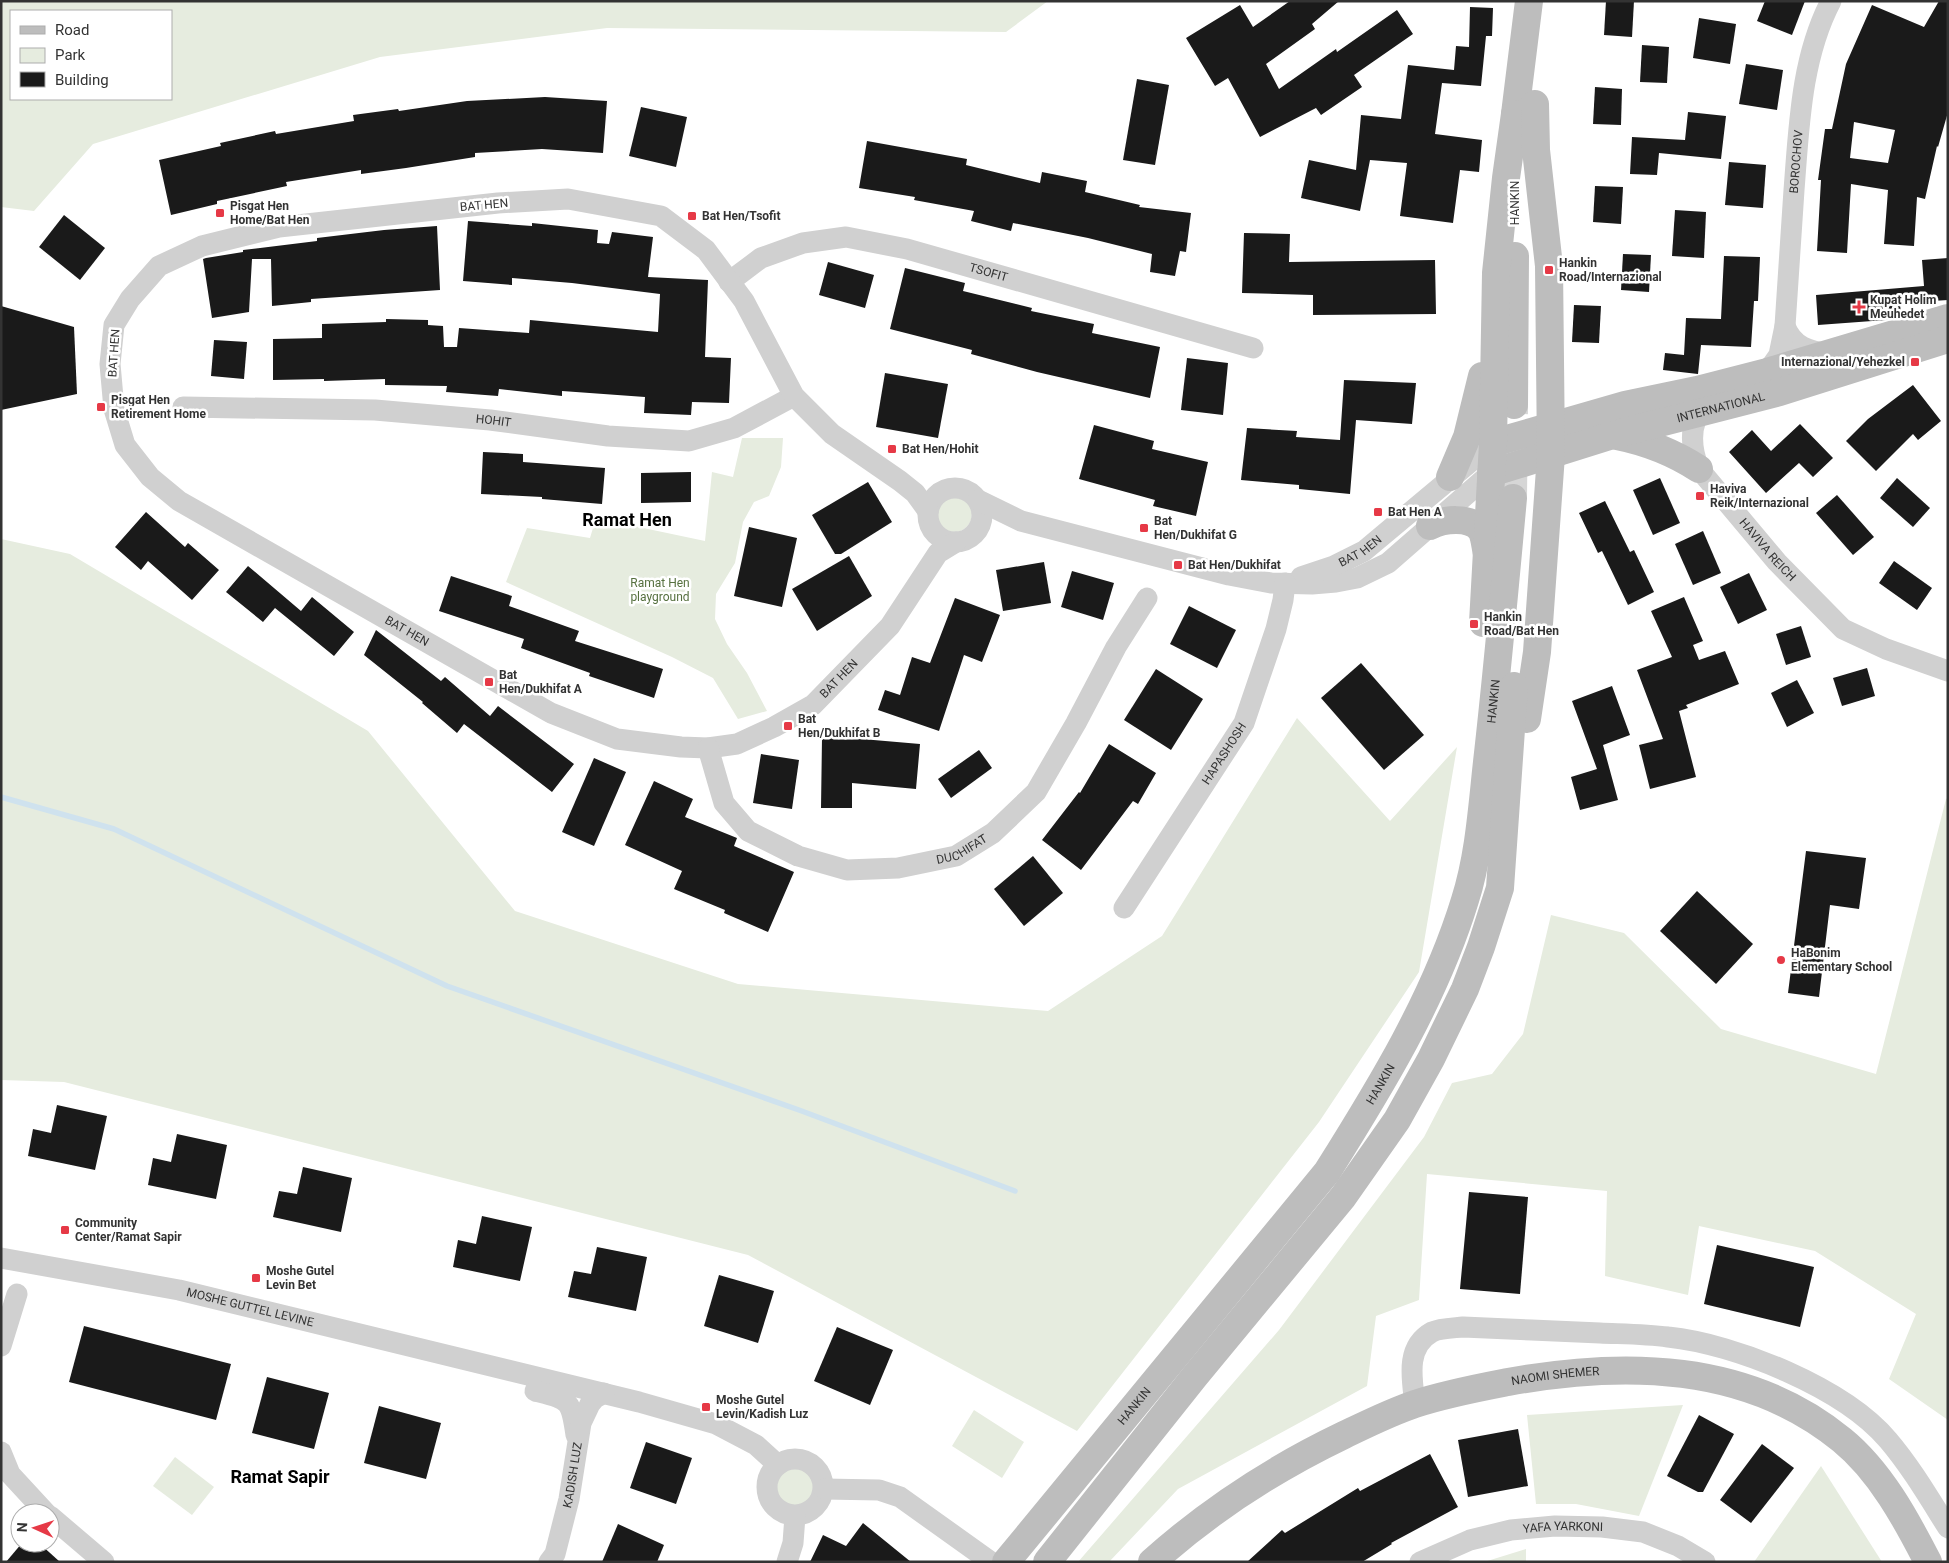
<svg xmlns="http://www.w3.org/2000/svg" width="1949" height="1563" font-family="Roboto,sans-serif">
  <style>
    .green { fill: #e6ecdf; fill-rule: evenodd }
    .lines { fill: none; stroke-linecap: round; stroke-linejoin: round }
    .stream { stroke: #cfe2ee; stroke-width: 5.5 }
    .building { fill: #1a1a1a; fill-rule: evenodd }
    .secondary-tunnel { stroke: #d6d6d6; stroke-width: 28; stroke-dasharray: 28 14; stroke-linecap: butt }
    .street { stroke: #d0d0d0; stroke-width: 21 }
    .secondary { stroke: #bdbdbd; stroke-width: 28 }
    .poi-dot { fill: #e63946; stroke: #fff; stroke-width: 2 }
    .labels { text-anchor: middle; stroke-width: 5; stroke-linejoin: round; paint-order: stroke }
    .street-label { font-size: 12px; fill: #333; stroke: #fff }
    .poi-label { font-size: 12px; font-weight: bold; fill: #333; stroke: #fff; text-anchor: start }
    .park-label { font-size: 12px; fill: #56703f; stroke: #fff }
    .district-label { font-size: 18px; font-weight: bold; fill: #000; stroke: #fff }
  </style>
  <rect width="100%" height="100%" fill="#fff"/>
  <g class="green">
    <path d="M1 1H1048L1006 32 607 28 380 57 93 144 34 211 1 207ZM171 11V99H11V11Z"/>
    <path d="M742 438H783L781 467 769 496 754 502 743 522 735 563 716 594 715 619 727 644 747 673 767 711 738 719 713 678 672 657 506 582 527 528 590 538 596 518 705 541 712 472 733 477Z"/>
    <circle cx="954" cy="514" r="18"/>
    <path d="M1 539 70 554 368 731 515 911 738 984 1048 1011 1162 936 1297 718 1390 821 1457 747 1419 972 1319 1122 1077 1431 748 1255 64 1082 1 1080Z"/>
    <path d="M1948 798V1420L1889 1379 1916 1314 1815 1251 1699 1226 1688 1295 1605 1276 1607 1191 1427 1174 1419 1300 1376 1316 1367 1386 1178 1489 1109 1562H1078L1279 1330 1424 1137 1452 1083 1492 1074 1523 1034 1551 915 1624 933 1721 1029 1876 1074 1946 799Z"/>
    <path d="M1683 1405 1639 1516 1576 1504H1536L1527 1415Z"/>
    <path d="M974 1410 1024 1442 1002 1478 952 1446Z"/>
    <path d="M175 1457 214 1487 192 1515 153 1486Z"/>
    <path d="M1821 1466 1882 1562H1754Z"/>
    <circle cx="795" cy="1487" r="20"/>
    <path d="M1526 1549V1562H1484Z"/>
  </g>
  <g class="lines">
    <path class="stream" d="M1 797 114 829 447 986 799 1110 1015 1191"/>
  </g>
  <g class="building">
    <path d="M1290 1H1339L1312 24 1315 29 1266 64 1279 89 1336 49 1337 52 1397 10 1413 34 1354 75 1362 87 1321 115 1316 108 1260 137 1228 78 1215 86 1186 38 1240 5 1253 27Z"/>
    <path d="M1606 1H1634L1632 37 1604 35Z"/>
    <path d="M1765 1H1805L1792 35 1757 21Z"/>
    <path d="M1939 1H1948V112L1938 147 1937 146 1925 199 1917 197 1914 246 1884 244 1888 190 1851 184 1847 253 1817 251 1821 180H1818L1825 129H1832L1846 64 1872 5 1924 27ZM1854 122 1895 130 1888 163 1850 158Z"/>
    <path d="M1470 7 1493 8 1492 36H1486L1481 86 1442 83 1435 134 1482 140 1479 172 1460 170 1453 223 1400 216 1407 163 1370 160 1360 211 1301 198 1309 160 1356 170 1361 115 1401 119 1408 65 1454 70 1456 46 1469 47Z"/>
    <path d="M1699 18 1736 24 1730 64 1693 58Z"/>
    <path d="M1642 45 1669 47 1667 83 1640 82Z"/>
    <path d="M1746 64 1783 70 1777 110 1739 104Z"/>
    <path d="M1137 79 1169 85 1155 165 1123 160Z"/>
    <path d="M1595 87 1622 89 1621 125 1593 124Z"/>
    <path d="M545 97 607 101 603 153 542 149 475 153V157L406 168 361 174V170L286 182 287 186 217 201V204L171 215 159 160 221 146 220 143 275 131 276 134 354 121 353 115 398 109 399 111 467 101Z"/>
    <path d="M641 107 687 117 676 167 629 156Z"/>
    <path d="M1688 112 1726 116 1721 159 1659 153 1657 175 1630 174 1632 137 1685 140Z"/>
    <path d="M867 141 967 159 966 165 1040 183 1042 172 1087 181 1085 192 1140 205 1139 207 1191 213 1186 252 1180 251 1175 276 1150 272 1152 254 1088 238 1013 223 1011 231 971 221 974 211 914 200 915 197 859 188Z"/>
    <path d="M1729 162 1766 165 1763 208 1725 205Z"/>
    <path d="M1595 186 1623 187 1621 224 1593 222Z"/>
    <path d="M1675 210 1706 212 1704 258 1672 256Z"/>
    <path d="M64 215 105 248 80 280 39 247Z"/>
    <path d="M468 221 532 226V223L598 230 597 243 609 244 612 232 653 237 648 277 708 280 705 357 731 358 729 403 692 402 691 415 644 413 645 397 562 391V396L499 389 498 396 446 392 447 386 385 385V379L324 381V379L273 380V339L322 338V324L386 322V319L428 320V325L443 326 444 347H457L459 328 529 333 530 320 658 332 660 294 572 283 512 278V285L463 281Z"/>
    <path d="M437 226 440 290 311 299V302L272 306 271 259H252L249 312 212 318 203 259 206 258 243 252V250L317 241V238L384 230Z"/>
    <path d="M1244 233 1290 234 1289 262 1435 260 1436 314 1313 315V295L1242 293Z"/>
    <path d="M1623 254 1651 255 1649 292 1621 290Z"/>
    <path d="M1724 256 1760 257 1758 301H1754L1751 347 1701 345 1698 374 1663 370 1665 353 1684 355 1686 318 1721 319Z"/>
    <path d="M1948 258V300L1900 303 1901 316 1886 320 1818 325 1816 295 1924 286 1922 260Z"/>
    <path d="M828 262 874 275 865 308 819 295Z"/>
    <path d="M905 268 965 283 963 291 1032 308 1031 311 1094 324 1092 333 1160 347 1150 398 1037 372 971 354 972 350 890 329Z"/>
    <path d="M1574 305 1601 306 1599 343 1572 342Z"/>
    <path d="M1 306 74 327 77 394 1 410Z"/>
    <path d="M214 340 247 342 244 379 211 376Z"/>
    <path d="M1187 358 1228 363 1223 415 1181 410Z"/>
    <path d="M885 373 948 384 938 438 876 427Z"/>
    <path d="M1344 380 1416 383 1412 424 1356 420 1350 494 1299 489V485L1241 480 1247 428 1297 431 1296 437 1340 440Z"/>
    <path d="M1913 385 1941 421 1918 440 1913 434 1876 471 1846 441 1868 419Z"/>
    <path d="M1800 424 1833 458 1813 477 1799 463 1766 493 1729 452 1752 430 1771 451Z"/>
    <path d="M1094 425 1154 441 1152 449 1208 462 1196 516 1153 506 1155 500 1079 479Z"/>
    <path d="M483 452 523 454V462L605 468 602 504 542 499V497L481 494Z"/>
    <path d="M691 472V502L641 503V473Z"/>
    <path d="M1660 478 1680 523 1653 535 1633 490Z"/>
    <path d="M1897 478 1930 508 1913 527 1880 498Z"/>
    <path d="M868 482 892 522 841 554H835L812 515Z"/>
    <path d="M1837 495 1874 537 1853 555 1816 513Z"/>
    <path d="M1605 501 1630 552 1634 550 1654 592 1628 605 1602 551 1598 553 1579 513Z"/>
    <path d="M146 512 185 547 188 543 219 570 192 600 148 561 141 570 115 547Z"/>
    <path d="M749 527 797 538 782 607 734 596Z"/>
    <path d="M1703 531 1721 573 1693 585 1675 544Z"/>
    <path d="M849 556 872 596 817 631 792 589Z"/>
    <path d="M1894 561 1932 588 1917 610 1879 583Z"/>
    <path d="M1044 562 1051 603 1003 611 996 570Z"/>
    <path d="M248 566 301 611 312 597 354 632 334 656 275 608 263 622 226 592Z"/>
    <path d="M1072 571 1114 583 1103 620 1061 607Z"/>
    <path d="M1749 573 1767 610 1738 624 1720 587Z"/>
    <path d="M451 576 512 596 509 606 579 631 575 641 663 669 654 698 589 676 590 673 521 648 524 639 439 611Z"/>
    <path d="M1684 597 1703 641 1693 645 1699 660 1725 651 1739 684 1686 705 1688 708 1679 711 1696 777 1650 789 1639 745 1663 739 1637 670 1672 657 1651 611Z"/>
    <path d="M955 598 1000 615 982 662 964 655 939 731 878 710 885 690 900 695 912 657 930 663Z"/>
    <path d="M1189 606 1236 630 1217 668 1170 644Z"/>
    <path d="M1801 626 1811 657 1786 665 1776 634Z"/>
    <path d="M376 630 441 681 445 677 490 716 498 706 574 764 552 792 464 724 457 733 422 703 423 702 364 655Z"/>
    <path d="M1361 663 1424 735 1384 770 1321 698Z"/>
    <path d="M1867 668 1875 696 1842 706 1833 678Z"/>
    <path d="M1156 669 1203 699 1171 750 1124 720Z"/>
    <path d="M1797 680 1814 713 1787 727 1771 693Z"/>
    <path d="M1612 686 1630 735 1603 745 1618 800 1580 810 1571 777 1597 769 1572 701Z"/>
    <path d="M822 738 862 739 920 744 916 789 852 783V808H821Z"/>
    <path d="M1109 744 1156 773 1138 804 1133 801 1081 870 1042 840 1079 792 1080 793Z"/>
    <path d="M979 750 992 768 951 798 938 779Z"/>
    <path d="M761 754 799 760 792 809 753 803Z"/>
    <path d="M594 758 626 772 594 846 562 832Z"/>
    <path d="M654 781 693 799 685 817 737 838 734 846 794 872 768 932 724 913 725 910 674 889 682 871 625 845Z"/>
    <path d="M1806 851 1866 858 1859 909 1830 905 1819 997 1788 993Z"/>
    <path d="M1033 856 1063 893 1024 926 994 889Z"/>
    <path d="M1697 891 1753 944 1716 984 1660 931Z"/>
    <path d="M57 1105 107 1116 95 1170 28 1156 33 1129 51 1133Z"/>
    <path d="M177 1134 227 1145 216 1199 148 1185 153 1158 171 1162Z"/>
    <path d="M303 1167 352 1178 341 1232 273 1217 279 1191 297 1194Z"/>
    <path d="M1469 1192 1528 1197 1520 1294 1460 1289Z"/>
    <path d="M482 1216 532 1227 520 1281 453 1267 458 1240 476 1244Z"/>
    <path d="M1717 1245 1814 1267 1800 1327 1704 1304Z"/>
    <path d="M597 1247 647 1257 636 1311 568 1297 574 1271 591 1274Z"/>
    <path d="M719 1275 774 1291 758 1343 704 1326Z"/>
    <path d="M84 1326 231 1364 216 1420 69 1382Z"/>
    <path d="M837 1327 893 1350 870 1405 814 1381Z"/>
    <path d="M267 1377 329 1393 314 1449 252 1433Z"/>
    <path d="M379 1406 441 1423 426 1479 364 1463Z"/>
    <path d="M1699 1415 1734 1434 1703 1492H1698L1667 1476Z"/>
    <path d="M1518 1429 1528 1486 1468 1497 1458 1440Z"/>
    <path d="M646 1442 692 1458 676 1504 630 1488Z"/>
    <path d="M1762 1444 1794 1468 1751 1523 1720 1500Z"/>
    <path d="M1430 1454 1458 1507 1391 1543 1392 1544 1362 1562H1247L1282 1530 1285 1533 1358 1488 1360 1491Z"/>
    <path d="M863 1523 911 1562H810L823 1535 846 1546Z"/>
    <path d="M618 1524 664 1545 657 1562H602Z"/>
    <path d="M22 1543H39L60 1562H6Z"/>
  </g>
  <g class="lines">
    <path class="secondary-tunnel" d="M1513 498 1514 405"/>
    <g class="street">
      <path id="s1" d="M729 282 761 258 803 243 846 237 907 249 1253 348"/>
      <path d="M1785 326C1793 347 1809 351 1830 354"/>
      <path id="s2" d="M1767 372 1779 355 1785 326C1788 281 1791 235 1794 190 1799 127 1801 58 1831 1"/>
      <path id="s3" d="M1706 403C1689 422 1690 446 1699 469L1777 562 1843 629 1886 649 1948 671"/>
      <path id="s4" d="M183 407 375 410 490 420 608 436 689 441 734 428 794 396"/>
      <circle cx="955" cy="515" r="27"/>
      <path d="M978 500 1021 521 1229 575 1271 583 1312 584 1336 582 1357 578 1388 563 1491 473"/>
      <path id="s5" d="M928 511 915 493 900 481 832 434 794 396 744 301 706 250 661 216 568 199 498 203 279 227 202 246 159 266 130 299 114 325 110 364 114 409 125 445 150 477 179 501 551 713 617 739 681 747 708 748 737 744 774 727 813 705 890 626 938 553 956 542"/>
      <path id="s6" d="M1301 577 1334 566 1364 551 1493 443"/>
      <path id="s7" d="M708 748 724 803 748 831 798 856 847 870 898 868 956 856 993 833 1036 792 1076 723 1116 647 1147 598"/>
      <path id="s8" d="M1124 908 1244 723 1276 629 1283 600 1285 583"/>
      <path id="s9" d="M1 1258 179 1290 639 1402 716 1424 756 1445 778 1465"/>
      <path d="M1 1346 17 1294"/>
      <path d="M535 1391C570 1400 571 1399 576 1435"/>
      <path d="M1415 1404C1412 1379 1405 1347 1432 1332 1440 1328 1454 1328 1463 1327 1509 1329 1554 1331 1600 1333 1623 1334 1646 1334 1668 1337 1736 1344 1844 1388 1888 1440 1911 1467 1929 1498 1948 1528"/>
      <path d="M1 1452 10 1474 46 1513"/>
      <circle cx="795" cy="1487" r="28"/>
      <path d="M824 1489 879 1490 900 1497 991 1562"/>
      <path d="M50 1516 104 1562"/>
      <path id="s10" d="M549 1562 555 1554 569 1499 581 1423 590 1404 595 1398 604 1393"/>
      <path d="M787 1562 793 1543 795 1516"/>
      <path id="s11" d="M1420 1562 1470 1540 1511 1530 1555 1526 1602 1527 1643 1532 1678 1546 1705 1562"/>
    </g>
    <g class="secondary">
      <path d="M1515 131V114L1529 1"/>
      <path d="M1514 405 1515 256"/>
      <path d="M1617 436C1647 442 1673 452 1699 469"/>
      <path d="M1493 443 1625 405 1697 390 1767 372 1948 318"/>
      <path id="s12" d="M1491 473 1613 435 1780 392 1948 339"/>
      <path d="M1450 477 1467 437 1482 376"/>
      <path d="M1430 526C1444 519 1470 516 1481 530 1485 537 1485 546 1487 554"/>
      <path d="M1483 623 1493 443 1496 273 1506 178 1515 114"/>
      <path d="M1527 719 1537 652 1551 455 1549 266 1536 150 1535 104"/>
      <path id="s13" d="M1006 1562 1327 1172C1381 1086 1435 998 1465 900 1479 856 1482 808 1487 762 1497 674 1505 586 1513 498"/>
      <path d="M1047 1562 1195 1376 1343 1197 1397 1120 1431 1059 1465 989 1481 947 1500 888 1514 686"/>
      <path id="s14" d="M1152 1562C1211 1509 1273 1469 1344 1435 1367 1424 1391 1412 1415 1404 1445 1394 1477 1388 1508 1382 1623 1361 1747 1362 1842 1440 1880 1471 1906 1519 1928 1562"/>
    </g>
  </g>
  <g class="poi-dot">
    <rect x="215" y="208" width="10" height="10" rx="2.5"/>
    <rect x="687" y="211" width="10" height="10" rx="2.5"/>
    <rect x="1544" y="265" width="10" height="10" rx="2.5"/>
    <path d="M1856.5 299.5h5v5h5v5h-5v5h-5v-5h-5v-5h5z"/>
    <rect x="1910" y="357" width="10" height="10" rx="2.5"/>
    <rect x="96" y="402" width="10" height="10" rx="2.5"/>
    <rect x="887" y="444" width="10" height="10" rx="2.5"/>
    <rect x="1695" y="491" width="10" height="10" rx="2.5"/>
    <rect x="1373" y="507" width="10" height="10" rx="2.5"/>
    <rect x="1139" y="523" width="10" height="10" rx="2.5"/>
    <rect x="1173" y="560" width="10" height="10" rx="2.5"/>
    <rect x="1469" y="619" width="10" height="10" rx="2.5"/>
    <rect x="484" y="677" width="10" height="10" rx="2.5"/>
    <rect x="783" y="721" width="10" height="10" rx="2.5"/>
    <circle cx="1781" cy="960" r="5"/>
    <rect x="60" y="1225" width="10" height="10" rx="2.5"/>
    <rect x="251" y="1273" width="10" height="10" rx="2.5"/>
    <rect x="701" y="1402" width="10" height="10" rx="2.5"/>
  </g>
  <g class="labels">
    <g class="street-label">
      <text dy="4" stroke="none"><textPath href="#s2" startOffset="215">BOROCHOV</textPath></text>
      <text transform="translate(1515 203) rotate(-90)" y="4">HANKIN</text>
      <text transform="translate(484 205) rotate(-5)" y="4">BAT HEN</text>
      <text dy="4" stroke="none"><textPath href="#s1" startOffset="275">TSOFIT</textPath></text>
      <text transform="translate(114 353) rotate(-86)" y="4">BAT HEN</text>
      <text dy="4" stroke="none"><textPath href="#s12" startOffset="239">INTERNATIONAL</textPath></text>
      <text dy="4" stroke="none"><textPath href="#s4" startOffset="311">HOHIT</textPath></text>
      <text dy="4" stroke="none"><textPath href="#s6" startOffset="65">BAT HEN</textPath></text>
      <text dy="4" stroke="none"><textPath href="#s3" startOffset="176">HAVIVA REICH</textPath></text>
      <text dy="4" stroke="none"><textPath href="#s5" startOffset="1454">BAT HEN</textPath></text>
      <text dy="4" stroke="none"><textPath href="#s5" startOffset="1934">BAT HEN</textPath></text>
      <text dy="4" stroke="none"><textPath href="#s13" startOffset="1012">HANKIN</textPath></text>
      <text dy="4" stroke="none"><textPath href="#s8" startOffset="184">HAPASHOSH</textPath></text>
      <text dy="4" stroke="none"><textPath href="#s7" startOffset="319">DUCHIFAT</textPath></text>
      <text dy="4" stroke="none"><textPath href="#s13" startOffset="608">HANKIN</textPath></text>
      <text dy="4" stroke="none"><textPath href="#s9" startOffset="254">MOSHE GUTTEL LEVINE</textPath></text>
      <text dy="4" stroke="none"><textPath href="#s14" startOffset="452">NAOMI SHEMER</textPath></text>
      <text dy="4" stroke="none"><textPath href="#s13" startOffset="202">HANKIN</textPath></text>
      <text dy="4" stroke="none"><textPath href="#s10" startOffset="91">KADISH LUZ</textPath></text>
      <text dy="4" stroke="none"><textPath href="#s11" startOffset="149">YAFA YARKONI</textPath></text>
    </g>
    <g class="poi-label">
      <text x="230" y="210">Pisgat Hen<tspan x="230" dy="14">Home/Bat Hen</tspan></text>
      <text x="702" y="220">Bat Hen/Tsofit</text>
      <text x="1559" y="267">Hankin<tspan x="1559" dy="14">Road/Internazional</tspan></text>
      <text x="1870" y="304">Kupat Holim<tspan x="1870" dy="14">Meuhedet</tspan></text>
      <text x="1905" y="366" text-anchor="end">Internazional/Yehezkel</text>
      <text x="111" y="404">Pisgat Hen<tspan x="111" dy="14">Retirement Home</tspan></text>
      <text x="902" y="453">Bat Hen/Hohit</text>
      <text x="1710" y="493">Haviva<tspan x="1710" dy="14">Reik/Internazional</tspan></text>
      <text x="1388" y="516">Bat Hen A</text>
      <text x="1154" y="525">Bat<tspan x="1154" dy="14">Hen/Dukhifat G</tspan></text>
      <text x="1188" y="569">Bat Hen/Dukhifat</text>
      <text x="1484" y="621">Hankin<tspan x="1484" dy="14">Road/Bat Hen</tspan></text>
      <text x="499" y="679">Bat<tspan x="499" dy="14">Hen/Dukhifat A</tspan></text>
      <text x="798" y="723">Bat<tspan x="798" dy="14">Hen/Dukhifat B</tspan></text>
      <text x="1791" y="957">HaBonim<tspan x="1791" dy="14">Elementary School</tspan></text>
      <text x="75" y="1227">Community<tspan x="75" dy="14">Center/Ramat Sapir</tspan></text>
      <text x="266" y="1275">Moshe Gutel<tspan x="266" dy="14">Levin Bet</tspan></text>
      <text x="716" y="1404">Moshe Gutel<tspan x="716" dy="14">Levin/Kadish Luz</tspan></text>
    </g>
    <g class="park-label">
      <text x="660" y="587">Ramat Hen<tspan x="660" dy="14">playground</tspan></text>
    </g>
    <g class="district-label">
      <text x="627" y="526">Ramat Hen</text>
      <text x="280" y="1483">Ramat Sapir</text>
    </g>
  </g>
  <rect width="1949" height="1563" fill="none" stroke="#333333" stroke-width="5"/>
  <rect x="10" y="10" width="162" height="90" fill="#ffffff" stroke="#adadad"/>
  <rect x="20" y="26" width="25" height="8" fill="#bdbdbd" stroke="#adadad"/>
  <text x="55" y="35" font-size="15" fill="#333333">Road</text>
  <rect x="20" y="48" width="25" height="15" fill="#e6ecdf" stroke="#adadad"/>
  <text x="55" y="60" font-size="15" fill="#333333">Park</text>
  <rect x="20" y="72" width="25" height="15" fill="#1a1a1a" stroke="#adadad"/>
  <text x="55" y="85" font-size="15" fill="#333333">Building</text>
  <g transform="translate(35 1528) rotate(273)"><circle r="24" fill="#ffffff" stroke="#adadad"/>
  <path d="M0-4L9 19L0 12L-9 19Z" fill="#e63946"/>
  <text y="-8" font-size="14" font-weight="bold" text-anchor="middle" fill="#333333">N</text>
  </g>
</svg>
